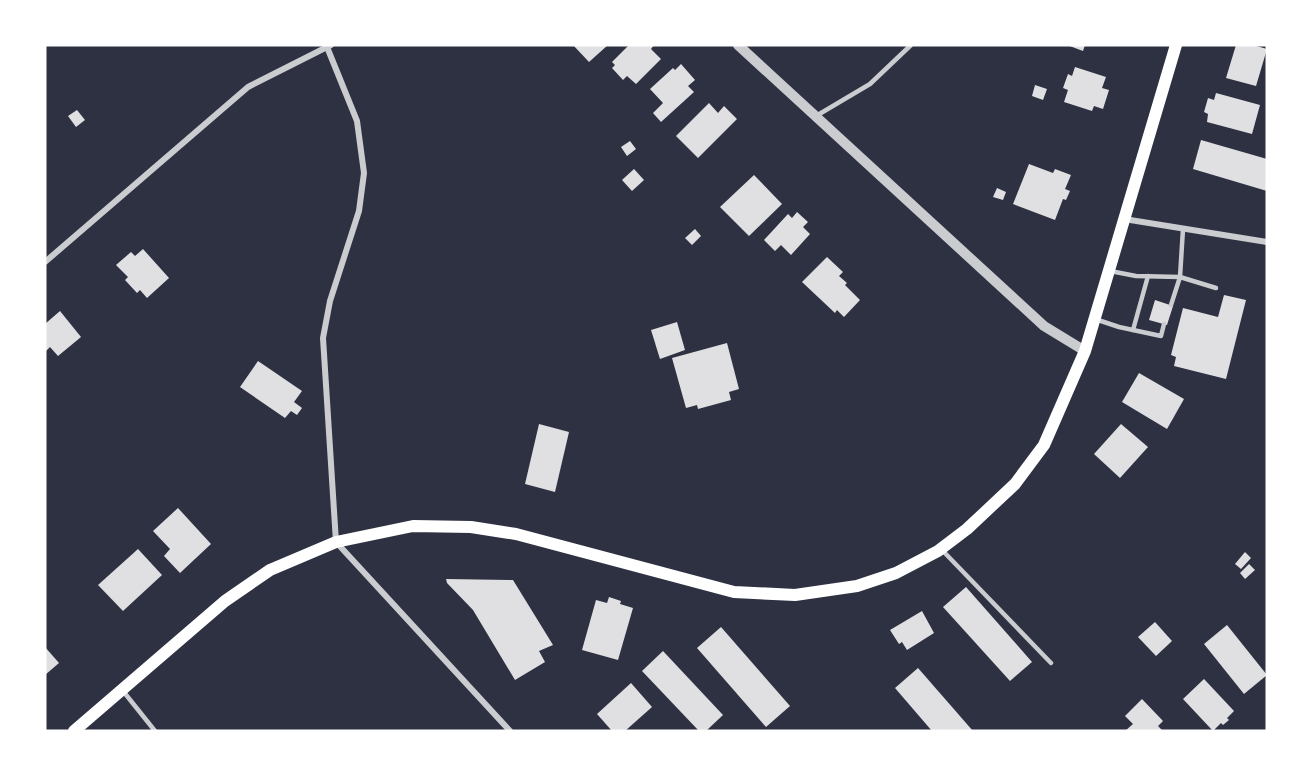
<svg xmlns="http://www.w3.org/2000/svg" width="1312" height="776" font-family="'IBM Plex Serif',serif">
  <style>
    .building { fill: #e0e0e3 }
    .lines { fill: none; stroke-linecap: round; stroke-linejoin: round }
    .service { stroke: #caccd0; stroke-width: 4.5 }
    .minor { stroke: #caccd0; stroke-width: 6 }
    .tertiary { stroke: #caccd0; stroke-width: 10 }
    .secondary { stroke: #fff; stroke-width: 12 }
  </style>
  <rect width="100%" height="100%" fill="#2d3142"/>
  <g class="building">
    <path d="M573 45H608L589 62Z"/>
    <path d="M629 45H654L651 49 661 59 636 84 627 76 623 80 612 68 615 65 612 62Z"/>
    <path d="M1067 45H1085L1083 51Z"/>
    <path d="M1236 45H1253L1267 49 1256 86 1226 78Z"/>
    <path d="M681 64 695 80 688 86 694 92 661 122 653 113 663 103 650 89 673 68 675 70Z"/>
    <path d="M1075 67 1106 77 1102 88 1109 90 1103 109 1094 106 1092 111 1064 102 1068 90 1063 88 1068 74 1072 76Z"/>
    <path d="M1035 85 1047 89 1043 100 1032 96Z"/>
    <path d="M1216 93 1260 105 1252 134 1207 122 1208 114 1204 112 1208 98 1214 100Z"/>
    <path d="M709 103 718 113 724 106 737 119 698 158 676 136Z"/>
    <path d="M77 110 85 120 76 127 68 116Z"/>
    <path d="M1201 140 1267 159V191L1193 169Z"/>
    <path d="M630 141 636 149 627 156 621 147Z"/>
    <path d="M1029 164 1053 173 1055 169 1071 175 1065 189 1070 191 1066 200 1063 199 1055 220 1013 204Z"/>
    <path d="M634 169 644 180 632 191 622 180Z"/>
    <path d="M754 175 782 204 749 236 720 207Z"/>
    <path d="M997 188 1006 192 1003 200 993 197Z"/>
    <path d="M797 212 808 222 803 227 810 234 791 255 781 245 775 251 764 240 788 214 792 218Z"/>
    <path d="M695 229 701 236 692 245 685 238Z"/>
    <path d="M143 249 169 278 147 298 140 290 137 293 125 280 128 277 116 265 131 252 135 256Z"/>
    <path d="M827 257 843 272 839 276 847 283 845 285 860 300 844 317 837 310 835 313 802 282Z"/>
    <path d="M1224 295 1246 300 1226 379 1174 366 1176 357 1171 355 1183 308 1218 317Z"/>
    <path d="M1155 300 1173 306 1167 325 1149 320Z"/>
    <path d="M60 311 81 337 58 356 50 347 45 352V324Z"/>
    <path d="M677 322 685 350 660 359 651 330Z"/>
    <path d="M727 343 739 389 729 392 731 400 698 409 697 405 686 408 672 358Z"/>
    <path d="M258 361 302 391 294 402 302 408 297 415 291 411 285 418 240 387Z"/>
    <path d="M1139 373 1184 399 1167 429 1122 402Z"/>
    <path d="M539 424 569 432 555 492 525 484Z"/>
    <path d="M1121 424 1148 447 1120 478 1094 454Z"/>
    <path d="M178 508 211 544 180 573 164 556 170 549 153 531Z"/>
    <path d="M138 549 162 575 123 611 98 585Z"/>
    <path d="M1245 552 1251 558 1241 569 1235 564Z"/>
    <path d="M1249 564 1255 570 1245 579 1240 573Z"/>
    <path d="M446 579 513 580 553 645 539 651 545 662 515 680 473 610 447 583Z"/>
    <path d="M966 587 1032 662 1010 681 943 607Z"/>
    <path d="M609 597 621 601 620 604 633 608 618 660 582 650 596 600 607 603Z"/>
    <path d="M922 611 934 633 907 650 902 642 899 644 890 630Z"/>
    <path d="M1155 622 1172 641 1156 656 1138 637Z"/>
    <path d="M1227 625 1267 675 1244 694 1204 644Z"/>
    <path d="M721 627 790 706 766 727 697 648Z"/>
    <path d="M45 647 59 663 45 675Z"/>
    <path d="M663 651 723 715 706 731H699L642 671Z"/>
    <path d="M918 668 973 731H932L895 688Z"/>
    <path d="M1204 679 1234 711 1227 718 1229 720 1223 725 1221 723 1213 731 1183 699Z"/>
    <path d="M631 683 652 707 625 731H612L597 714Z"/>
    <path d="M1142 699 1163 721 1158 726 1163 731H1125L1133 724 1125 716Z"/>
  </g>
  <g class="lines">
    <g class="service">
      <path d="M816 116 870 84 911 45"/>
      <path d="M1110 271 1136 276 1180 277 1216 288"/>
      <path d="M1171 305 1180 277 1183 229"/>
      <path d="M1095 319 1119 327 1161 336 1164 324"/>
      <path d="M1133 330 1148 276"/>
      <path d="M942 550 1051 663"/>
      <path d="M123 691 155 731"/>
    </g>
    <g class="minor">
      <path d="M327 47 357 121 364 173 359 211 330 301 323 338 336 542 510 731"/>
      <path d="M1124 219 1267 242"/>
      <path d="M45 262 248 87 331 45"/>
    </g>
    <path class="tertiary" d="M738 45 1044 326 1085 351"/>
    <path class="secondary" d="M74 731 225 601 270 570 336 542 413 526 471 527 516 534 734 592 795 595 857 586 896 573 938 551 967 529 1015 484 1044 445 1085 351 1176 45"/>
  </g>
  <rect width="1312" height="776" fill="none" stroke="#ffffff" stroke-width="93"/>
</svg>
